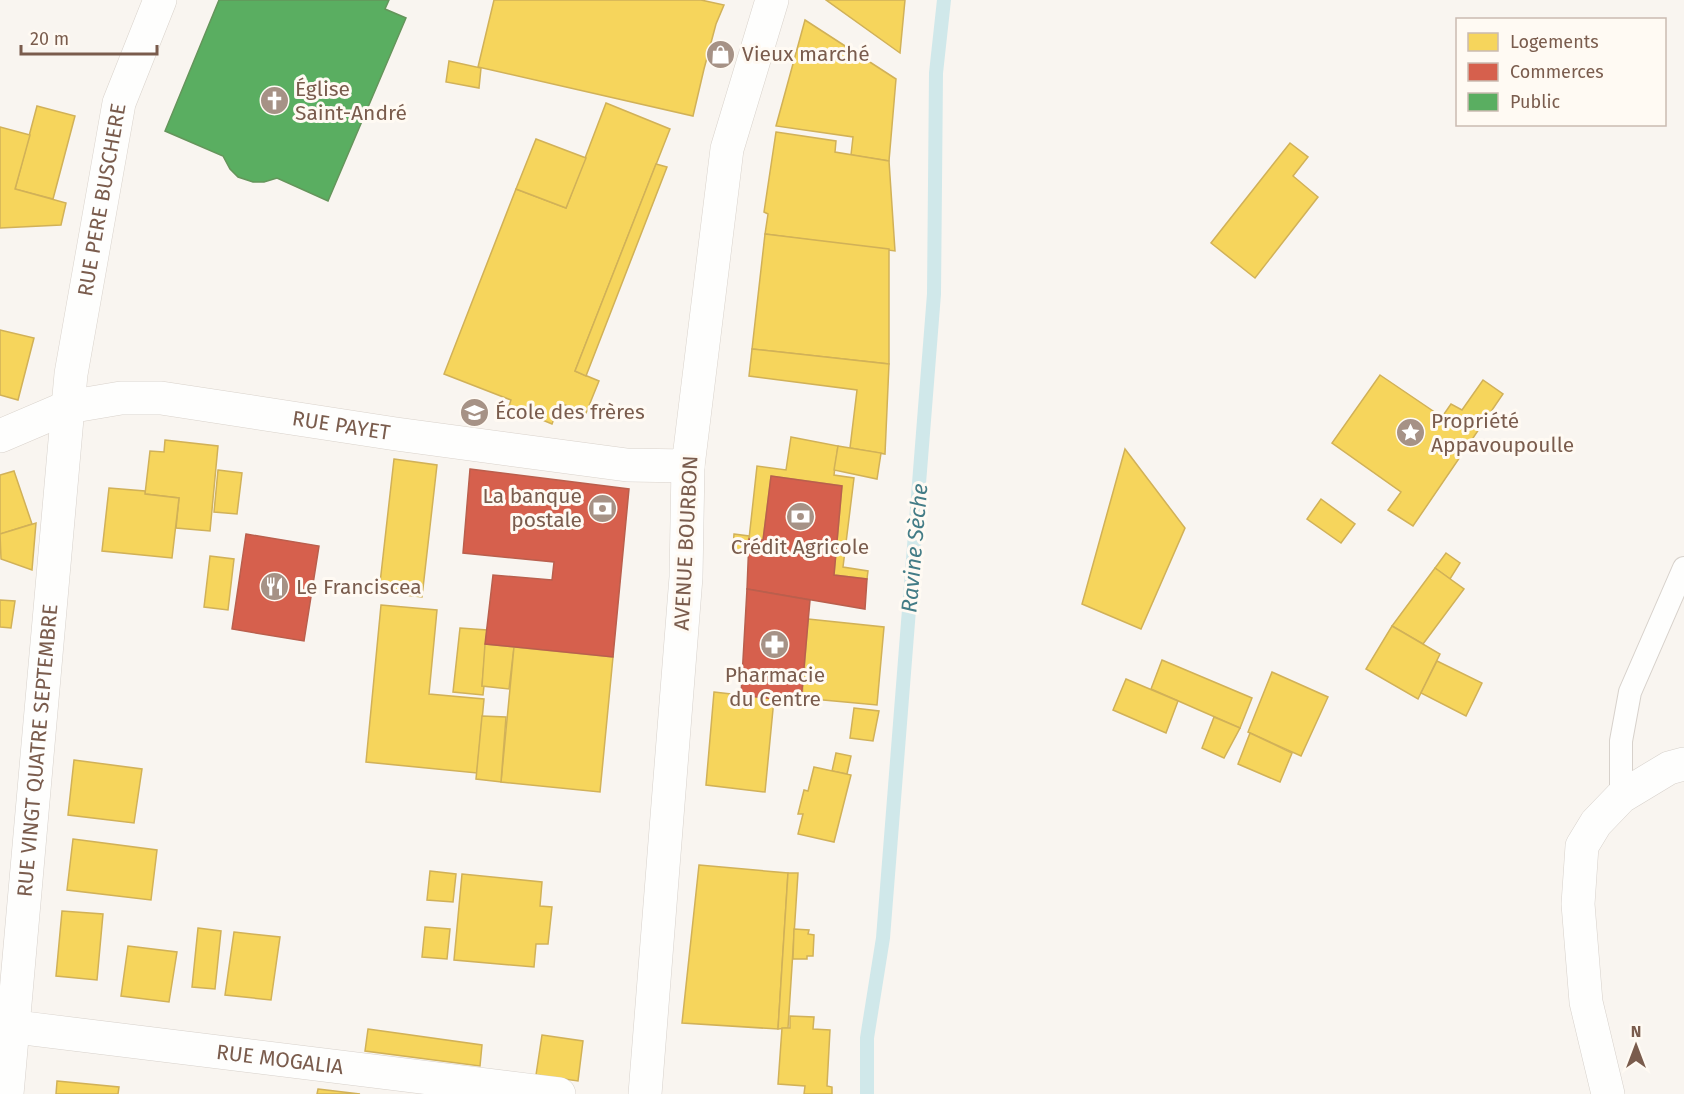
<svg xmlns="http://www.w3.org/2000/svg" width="1684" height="1094" font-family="'Fira Sans',sans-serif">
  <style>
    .homes { fill: #f6d55c; stroke: #d1b158; stroke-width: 1.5 }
    .shops { fill: #d6604d; stroke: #ba5f4d; stroke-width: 1.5 }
    .public { fill: #5aae61; stroke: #64955b; stroke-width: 1.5 }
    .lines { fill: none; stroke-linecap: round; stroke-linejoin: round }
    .stream { stroke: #d0e8ea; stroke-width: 14 }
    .service-casing { stroke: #d7d1cb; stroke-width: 24 }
    .minor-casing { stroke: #d7d1cb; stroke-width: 34 }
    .tertiary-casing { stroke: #d7d1cb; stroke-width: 34 }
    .secondary-casing { stroke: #d9d2cb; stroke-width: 34 }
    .service { stroke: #fefefd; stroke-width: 22 }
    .minor { stroke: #fefefd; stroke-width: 33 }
    .tertiary { stroke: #fefefd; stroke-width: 33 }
    .secondary { stroke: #fefefd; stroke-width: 33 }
    .labels { text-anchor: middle; stroke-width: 6; stroke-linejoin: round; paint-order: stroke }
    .poi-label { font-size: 21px; fill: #7a5c4d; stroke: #fffaf3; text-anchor: start }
    .street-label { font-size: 21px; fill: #7a5c4d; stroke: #fffaf3 }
    .water-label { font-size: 22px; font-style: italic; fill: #437c86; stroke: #fffaf3 }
  </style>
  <rect width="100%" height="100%" fill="#f9f5f0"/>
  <g class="homes">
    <path d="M494 0H701L724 5 716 24 704 69 693 116 478 67Z"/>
    <path d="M826 0H905L900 53Z"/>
    <path d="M805 20 896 79 889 161 851 155 853 137 776 126Z"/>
    <path d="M449 61 481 68 479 88 446 82Z"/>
    <path d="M606 103 670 129 575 371 599 381 586 413 560 403 552 424 509 406 511 400 444 374 516 189 566 208Z"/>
    <path d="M37 106 75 116 53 199 15 189Z"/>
    <path d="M0 127 30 135 15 189 66 203 61 225 0 228Z"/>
    <path d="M776 132 836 141 835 152 889 161 895 251 765 234 768 214 764 212Z"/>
    <path d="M536 139 586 158 566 208 516 189Z"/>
    <path d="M1290 143 1308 157 1293 176 1318 197 1255 278 1211 243Z"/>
    <path d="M656 164 667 167 586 376 575 371Z"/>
    <path d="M765 234 889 249V364L752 349Z"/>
    <path d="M0 330 34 338 18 400 0 395Z"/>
    <path d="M752 349 889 364 885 454 850 448 857 390 749 376Z"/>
    <path d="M1380 375 1442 417 1451 404 1462 410 1483 380 1503 394 1413 526 1388 510 1401 492 1332 443Z"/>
    <path d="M791 437 838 446 834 475 854 478 843 567 868 571 867 579 834 575 842 486 771 476 763 540 749 539 757 466 786 470Z"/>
    <path d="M165 440 218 446 210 531 176 528 179 498 145 494 150 451 164 452Z"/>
    <path d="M838 446 881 453 877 479 834 470Z"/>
    <path d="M1125 449 1185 528 1141 629 1082 604Z"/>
    <path d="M394 459 437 465 422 597 379 592Z"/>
    <path d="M218 470 242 473 237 514 214 512Z"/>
    <path d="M14 471 32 524 0 534V475Z"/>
    <path d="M109 488 145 491V494L179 498 172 558 102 551Z"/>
    <path d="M1321 499 1355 524 1341 543 1307 519Z"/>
    <path d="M36 523 32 570 1 559 0 534Z"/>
    <path d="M734 534 749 536 747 551 733 550Z"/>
    <path d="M1446 553 1460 563 1450 579 1435 568Z"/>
    <path d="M210 556 234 559 228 610 204 607Z"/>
    <path d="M1435 568 1464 589 1423 644 1392 626Z"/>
    <path d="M0 600 15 601 11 628 0 627Z"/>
    <path d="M381 605 437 610 429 694 484 699 477 773 366 762Z"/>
    <path d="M808 619 884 627 877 705 802 698Z"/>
    <path d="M1392 626 1440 654 1418 699 1366 669Z"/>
    <path d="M460 628 487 630 482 686H484L483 695 453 692Z"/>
    <path d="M485 644 514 647 509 689 482 686Z"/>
    <path d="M514 647 613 657 600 792 501 782Z"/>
    <path d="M1162 660 1252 698 1240 728 1151 689Z"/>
    <path d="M1437 661 1482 683 1466 716 1421 693Z"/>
    <path d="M1272 672 1328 697 1301 756 1248 732Z"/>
    <path d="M1126 679 1178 701 1166 733 1113 710Z"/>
    <path d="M714 692 774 699 765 792 706 785Z"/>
    <path d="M854 708 879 711 873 741 850 738Z"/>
    <path d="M482 716 506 717 501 782 476 779Z"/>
    <path d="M1214 717 1240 728 1224 758 1202 748Z"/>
    <path d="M1250 733 1292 753 1280 782 1238 764Z"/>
    <path d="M836 753 851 756 847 774 832 771Z"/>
    <path d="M74 760 142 769 134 823 68 815Z"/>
    <path d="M814 767 851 775 834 842 798 834 803 814H798L804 790 808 791Z"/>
    <path d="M73 839 157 850 151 900 67 890Z"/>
    <path d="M699 865 788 873 778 1029 682 1023Z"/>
    <path d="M430 871 456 874 453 902 427 900Z"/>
    <path d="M788 873H798L788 1028 778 1029Z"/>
    <path d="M462 874 542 882 540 906 552 907 548 944H536L534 967 454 960Z"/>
    <path d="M62 911 103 914 97 980 56 976Z"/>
    <path d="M425 927 450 929 447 959 422 957Z"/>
    <path d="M198 928 221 931 215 989 192 987Z"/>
    <path d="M794 929 809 930 808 934 814 935 813 956H807V959H793Z"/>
    <path d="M234 932 280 937 271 1000 225 995Z"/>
    <path d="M128 946 177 952 169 1002 121 996Z"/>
    <path d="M790 1016 814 1017 813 1029 830 1030 827 1086 832 1087V1094H804L805 1086 778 1084 782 1028H790Z"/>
    <path d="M368 1029 482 1045 480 1066 365 1051Z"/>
    <path d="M542 1035 583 1041 578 1081 536 1075Z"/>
    <path d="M57 1081 119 1087 118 1094H56Z"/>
    <path d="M318 1089 360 1094H317Z"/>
  </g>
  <g class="shops">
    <path d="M470 469 629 489 613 657 485 644 493 575 552 580 554 562 463 553Z"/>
    <path d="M771 476 842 486 834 575 867 579 865 609 747 589 749 539 763 540Z"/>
    <path d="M246 534 319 546 304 641 232 629Z"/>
    <path d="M747 589 810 600 801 702 741 695Z"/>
  </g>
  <path class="public" d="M219 0H389L385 9 406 18 328 201 277 178 264 182H253L238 177 230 169 223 156 165 131Z"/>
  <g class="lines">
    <path class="stream" d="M867 1094V1038L883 938 934 294 936 73 944 0"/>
    <defs>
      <path id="service" d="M1621 797V741L1630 692 1684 568"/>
      <g id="minor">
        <path id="s1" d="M0 1025 559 1094"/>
        <path id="s2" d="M7 1094 68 407"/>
        <path d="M1608 1094 1586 1002 1578 904 1582 846 1596 823 1621 797 1669 768 1684 764"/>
      </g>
      <path id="tertiary" d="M645 1094 686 577 688 466"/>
      <g id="secondary">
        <path id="s3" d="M68 407 71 374 119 103 160 0"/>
        <path id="s4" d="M0 436 68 407 121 398H161L396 434 627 465 688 466 727 149 772 0"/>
      </g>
    </defs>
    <use href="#service" class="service-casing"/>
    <use href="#minor" class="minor-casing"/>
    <use href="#tertiary" class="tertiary-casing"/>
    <use href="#secondary" class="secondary-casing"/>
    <use href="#service" class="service"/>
    <use href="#minor" class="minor"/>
    <use href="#tertiary" class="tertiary"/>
    <use href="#secondary" class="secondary"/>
  </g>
  <defs>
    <symbol id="shop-disc" viewBox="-11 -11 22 22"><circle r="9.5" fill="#a69286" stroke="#fffaf3"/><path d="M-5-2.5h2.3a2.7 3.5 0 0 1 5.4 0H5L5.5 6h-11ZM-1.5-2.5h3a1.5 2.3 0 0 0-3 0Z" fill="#fff"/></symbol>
    <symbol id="church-disc" viewBox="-11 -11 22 22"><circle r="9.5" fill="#a69286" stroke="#fffaf3"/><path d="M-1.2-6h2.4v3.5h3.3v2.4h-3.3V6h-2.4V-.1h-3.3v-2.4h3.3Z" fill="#fff"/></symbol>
    <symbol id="university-disc" viewBox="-11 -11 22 22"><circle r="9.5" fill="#a69286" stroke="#fffaf3"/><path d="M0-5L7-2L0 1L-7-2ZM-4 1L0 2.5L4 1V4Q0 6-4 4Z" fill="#fff"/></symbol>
    <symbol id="sight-disc" viewBox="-11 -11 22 22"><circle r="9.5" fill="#a69286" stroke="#fffaf3"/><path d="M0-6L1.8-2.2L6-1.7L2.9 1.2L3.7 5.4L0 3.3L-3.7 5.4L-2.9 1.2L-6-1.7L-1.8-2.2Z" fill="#fff"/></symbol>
    <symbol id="bank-disc" viewBox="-11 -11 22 22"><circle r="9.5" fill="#a69286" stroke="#fffaf3"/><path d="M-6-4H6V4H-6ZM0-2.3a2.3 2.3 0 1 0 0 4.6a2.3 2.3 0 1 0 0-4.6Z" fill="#fff"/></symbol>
    <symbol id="restaurant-disc" viewBox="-11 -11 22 22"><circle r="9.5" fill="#a69286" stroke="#fffaf3"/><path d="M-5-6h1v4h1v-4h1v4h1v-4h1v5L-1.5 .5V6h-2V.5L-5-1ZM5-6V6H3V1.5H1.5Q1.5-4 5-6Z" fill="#fff"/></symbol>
    <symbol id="pharmacy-disc" viewBox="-11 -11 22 22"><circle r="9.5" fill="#a69286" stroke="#fffaf3"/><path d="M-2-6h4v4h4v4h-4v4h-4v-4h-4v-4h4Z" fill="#fff"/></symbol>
  </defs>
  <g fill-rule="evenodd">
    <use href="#shop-disc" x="704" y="38" width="33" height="33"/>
    <use href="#church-disc" x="258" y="84" width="33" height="33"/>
    <use href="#university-disc" x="458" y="396" width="33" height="33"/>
    <use href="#sight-disc" x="1394" y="416" width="33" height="33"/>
    <use href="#bank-disc" x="586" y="492" width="33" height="33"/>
    <use href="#bank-disc" x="784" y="500" width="33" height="33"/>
    <use href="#restaurant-disc" x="258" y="570" width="33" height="33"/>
    <use href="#pharmacy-disc" x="758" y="628" width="33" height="33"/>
  </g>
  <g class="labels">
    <g class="poi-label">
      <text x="742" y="61">Vieux marché</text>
      <text x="295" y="96">Église<tspan x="295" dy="24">Saint-André</tspan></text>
      <text x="495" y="419">École des frères</text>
      <text x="1431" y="428">Propriété<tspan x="1431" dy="24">Appavoupoulle</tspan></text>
      <text x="582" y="503" text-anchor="end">La banque<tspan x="582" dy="24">postale</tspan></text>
      <text x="800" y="554" text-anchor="middle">Crédit Agricole</text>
      <text x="296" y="594">Le Franciscea</text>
      <text x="775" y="682" text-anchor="middle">Pharmacie<tspan x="775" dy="24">du Centre</tspan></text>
    </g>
    <g class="street-label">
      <text dy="7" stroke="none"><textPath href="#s3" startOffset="210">RUE PERE BUSCHERE</textPath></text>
      <text dy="7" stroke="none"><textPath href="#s4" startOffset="350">RUE PAYET</textPath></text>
      <text transform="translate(686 543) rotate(-87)" y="7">AVENUE BOURBON</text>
      <text dy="7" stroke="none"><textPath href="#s2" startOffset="345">RUE VINGT QUATRE SEPTEMBRE</textPath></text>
      <text dy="7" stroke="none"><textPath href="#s1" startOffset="282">RUE MOGALIA</textPath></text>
    </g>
    <g class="water-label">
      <text transform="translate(914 548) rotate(-85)" y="8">Ravine Sèche</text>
    </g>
  </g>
  <rect x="1456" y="18" width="210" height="108" fill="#fffaf3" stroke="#cabbb1" stroke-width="1.5"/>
  <rect x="1468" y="33" width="30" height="18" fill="#f6d55c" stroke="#cabbb1" stroke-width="1.5"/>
  <text x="1510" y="48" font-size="18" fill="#7a5c4d">Logements</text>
  <rect x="1468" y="63" width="30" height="18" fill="#d6604d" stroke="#cabbb1" stroke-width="1.5"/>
  <text x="1510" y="78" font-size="18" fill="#7a5c4d">Commerces</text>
  <rect x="1468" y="93" width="30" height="18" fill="#5aae61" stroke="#cabbb1" stroke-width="1.5"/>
  <text x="1510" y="108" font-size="18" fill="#7a5c4d">Public</text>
  <g transform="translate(1636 1046)" stroke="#fffaf3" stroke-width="4.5" paint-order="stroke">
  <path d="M0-4.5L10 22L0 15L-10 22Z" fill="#7a5c4d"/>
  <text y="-9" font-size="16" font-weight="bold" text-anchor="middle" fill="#7a5c4d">N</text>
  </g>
  <path d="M21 45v9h136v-9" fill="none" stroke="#7a5c4d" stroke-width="3"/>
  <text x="30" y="45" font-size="18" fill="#7a5c4d" stroke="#fffaf3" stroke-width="4.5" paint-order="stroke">20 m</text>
</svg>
